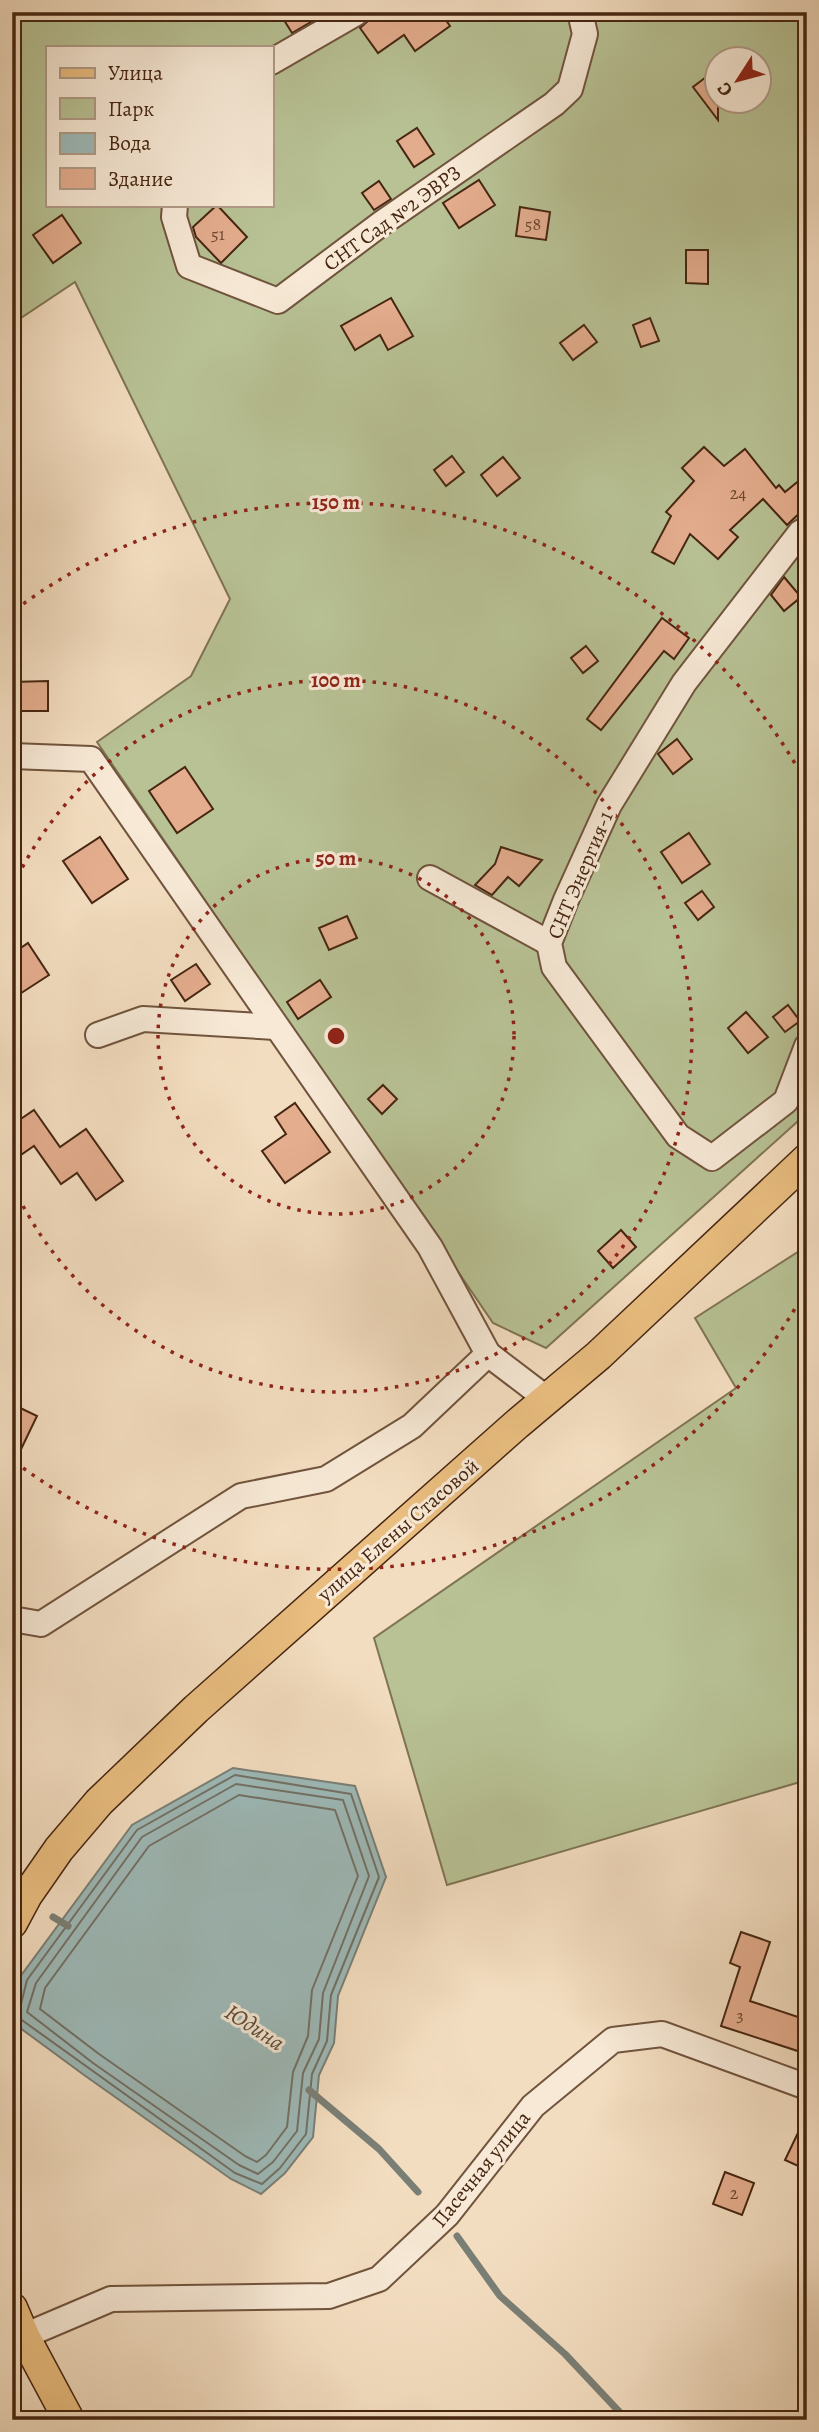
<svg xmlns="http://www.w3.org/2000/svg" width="819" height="2432" font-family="Alegreya,serif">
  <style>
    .green { fill: #b8c295; stroke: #7f7453; stroke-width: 2; fill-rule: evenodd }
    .water { fill: #9dbab9; stroke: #7a7f76; stroke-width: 2 }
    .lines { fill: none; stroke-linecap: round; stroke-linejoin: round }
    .shore { stroke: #727065; stroke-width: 2 }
    .stream { stroke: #7a7f76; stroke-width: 7 }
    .building { fill: #e4ad8e; stroke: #462611; stroke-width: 2 }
    .minor-casing { stroke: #71543d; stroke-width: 28 }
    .major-casing { stroke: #462611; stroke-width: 33 }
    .minor { stroke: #f7e9d6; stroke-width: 24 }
    .major { stroke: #eabe80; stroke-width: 30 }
    .ring { fill: none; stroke: #8f2418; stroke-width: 3.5; stroke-dasharray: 3.5 7 }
    .labels { text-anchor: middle; stroke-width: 6; stroke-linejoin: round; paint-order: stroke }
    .number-label { font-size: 18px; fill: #6e4830 }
    .street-label { font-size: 21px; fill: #462611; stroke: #f7e9d6 }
    .water-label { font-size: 23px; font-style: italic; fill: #5c4b3b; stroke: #f7e9d6 }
    .centre { fill: #8f2418; stroke: #f7e9d6; stroke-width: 3.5 }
    .ring-label { font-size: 21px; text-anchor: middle; font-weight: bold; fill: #8f2418; stroke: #f7e9d6; stroke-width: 6; stroke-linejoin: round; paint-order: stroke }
  </style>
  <rect width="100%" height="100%" fill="#f3ddc0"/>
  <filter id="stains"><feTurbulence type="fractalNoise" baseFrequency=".00286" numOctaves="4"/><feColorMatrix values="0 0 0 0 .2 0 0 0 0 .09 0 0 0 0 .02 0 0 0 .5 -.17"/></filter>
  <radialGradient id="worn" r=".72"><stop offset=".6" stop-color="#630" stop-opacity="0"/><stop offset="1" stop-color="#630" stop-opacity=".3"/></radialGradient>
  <g class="green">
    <path d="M12 12H807V1113L546 1348 493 1323 97 742 191 676 230 599 75 282 12 324ZM47 47H271V205H47ZM718 60H760V102H718Z"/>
    <path d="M807 1246V1780L447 1885 374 1638 736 1388 695 1318Z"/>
  </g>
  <path class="water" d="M233 1768 355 1786 386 1877 338 1996 334 2043 319 2075 313 2137 285 2173 261 2194 231 2179 84 2075 12 2022 20 1977 132 1825Z"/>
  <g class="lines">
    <g class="shore">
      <path d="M236 1784 343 1800 369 1876 323 1993 319 2039 303 2073 297 2131 273 2162 258 2174 239 2165 93 2063 27 2012 36 1983 142 1837Z"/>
      <path d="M239 1795 335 1810 358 1876 312 1990 308 2036 293 2072 287 2127 266 2155 257 2162 245 2156 99 2054 40 2009 45 1988 149 1846Z"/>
      <path d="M12 2008 21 2004 27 1980 137 1830 235 1775 351 1794 379 1877 331 1995 327 2041 312 2074 306 2134 280 2168 262 2184 235 2173 19 2018 12 2017"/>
    </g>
    <g class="stream">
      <path d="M53 1917 68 1926"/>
      <path d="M309 2090 379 2149 418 2192"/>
      <path d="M457 2236 500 2296 565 2354 627 2420"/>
    </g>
  </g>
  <g class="building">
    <path d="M279 12H328L292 33Z"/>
    <path d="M371 12H440L450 26 415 51 404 35 378 53 360 28 368 21Z"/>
    <path d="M718 68V120L693 87Z"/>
    <path d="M417 128 434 154 414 167 397 141Z"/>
    <path d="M479 180 495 205 459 228 443 203Z"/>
    <path d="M379 181 391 199 374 210 362 193Z"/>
    <path d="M217 205 247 237 221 263 196 237 193 227Z"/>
    <path d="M520 207 550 212 546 240 516 236Z"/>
    <path d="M62 215 81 243 53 263 33 235Z"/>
    <path d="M686 250H708V284L686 283Z"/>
    <path d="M391 298 413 336 388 350 380 335 355 350 341 326Z"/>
    <path d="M650 318 659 341 641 347 633 325Z"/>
    <path d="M584 325 597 342 573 360 560 343Z"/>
    <path d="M704 447 724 466 745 449 776 488 779 485 785 492 807 474V506L787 525 763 499 730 530 738 537 718 559 690 534 674 564 652 552 671 516 666 512 694 481 682 468Z"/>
    <path d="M452 456 464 472 446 486 434 470Z"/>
    <path d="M503 457 520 478 497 496 481 475Z"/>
    <path d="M784 577 801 597 784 611 771 595Z"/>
    <path d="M662 618 689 638 674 659 664 651 601 730 587 719Z"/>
    <path d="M586 646 598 661 583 673 571 658Z"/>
    <path d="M48 681V711H12V682Z"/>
    <path d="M677 739 692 759 673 774 658 754Z"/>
    <path d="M185 767 213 809 177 833 149 791Z"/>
    <path d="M689 833 710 864 682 883 661 852Z"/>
    <path d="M100 837 128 879 92 903 63 861Z"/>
    <path d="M501 847 542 860 519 886 508 877 492 895 475 885 495 864Z"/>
    <path d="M702 891 714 907 698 920 685 903Z"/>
    <path d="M347 916 357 938 329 950 319 928Z"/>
    <path d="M28 943 49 975 12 999V954Z"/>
    <path d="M196 964 210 984 185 1001 171 980Z"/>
    <path d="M320 980 331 997 298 1019 287 1002Z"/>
    <path d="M788 1005 800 1021 785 1032 773 1017Z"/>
    <path d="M746 1012 768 1037 748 1053 728 1028Z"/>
    <path d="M383 1085 397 1099 382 1114 368 1099Z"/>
    <path d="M295 1103 330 1152 285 1183 262 1151 286 1134 275 1117Z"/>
    <path d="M34 1110 60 1147 86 1129 123 1181 96 1200 77 1173 61 1184 34 1146 12 1161V1125Z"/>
    <path d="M621 1230 636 1247 613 1268 598 1251Z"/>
    <path d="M12 1404 37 1416 12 1468Z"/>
    <path d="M741 1932 770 1942 750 2001 807 2020V2054L721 2026 740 1967 730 1963Z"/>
    <path d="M807 2114V2170L785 2160Z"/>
    <path d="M725 2172 754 2183 742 2215 713 2204Z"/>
  </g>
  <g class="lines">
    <defs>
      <g id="minor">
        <path d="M271 62 356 13"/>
        <path d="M175 205 174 217 189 266 278 301 382 223 554 104 570 89 585 34 580 12"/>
        <path d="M807 529 800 533 684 683 609 805 566 900 549 943 554 967 678 1136 712 1158 786 1101 807 1046"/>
        <path d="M12 756 91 759 430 1247 488 1354"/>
        <path d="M430 878 549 943"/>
        <path d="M98 1035 143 1019 275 1027"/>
        <path d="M12 1619 41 1624 241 1496 326 1479 412 1426 488 1354 547 1399"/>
        <path d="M24 2336 111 2299 329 2296 379 2279 447 2215 533 2106 613 2040 662 2034 807 2087"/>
      </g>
      <g id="major">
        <path d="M12 1923 27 1895 59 1849 99 1802 196 1709 517 1424 599 1355 807 1159"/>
        <path d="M12 2308 24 2336 69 2420"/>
      </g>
    </defs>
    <use href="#minor" class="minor-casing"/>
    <use href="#major" class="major-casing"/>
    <use href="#minor" class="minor"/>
    <use href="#major" class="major"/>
  </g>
  <g class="ring">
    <circle cx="336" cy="1036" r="178"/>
    <path d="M13 886A356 356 0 1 1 13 1186"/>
    <path d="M805 1291A534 534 0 0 1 15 1462M15 610A534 534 0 0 1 805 781"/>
  </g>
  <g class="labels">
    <g class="number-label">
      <text x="533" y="230">58</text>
      <text x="218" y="240">51</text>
      <text x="738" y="499">24</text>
      <text x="740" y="2021">3</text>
      <text x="734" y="2199">2</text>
    </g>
    <g class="street-label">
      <text transform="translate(392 218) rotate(-36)" y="7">СНТ Сад №2 ЭВРЗ</text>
      <text transform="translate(580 875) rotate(-67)" y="7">СНТ Энергия-1</text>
      <text transform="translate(398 1530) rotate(-41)" y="7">улица Елены Стасовой</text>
      <text transform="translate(481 2169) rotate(-51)" y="7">Пасечная улица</text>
    </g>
    <g class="water-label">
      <text transform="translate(255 2027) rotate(33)" y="8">Юдина</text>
    </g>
  </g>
  <circle cx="336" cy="1036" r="10" class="centre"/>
  <g class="ring-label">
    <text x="336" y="509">150 m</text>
    <text x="336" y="687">100 m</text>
    <text x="336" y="865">50 m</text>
  </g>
  <rect width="819" height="2432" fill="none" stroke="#f3ddc0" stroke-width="42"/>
  <rect x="14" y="14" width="791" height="2404" fill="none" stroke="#462611" stroke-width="3.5"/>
  <rect x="21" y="21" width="777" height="2390" fill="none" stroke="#462611" stroke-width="2"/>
  <rect x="46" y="46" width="228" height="161" fill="#f7e9d6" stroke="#b09b87" stroke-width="2"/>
  <rect x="60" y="68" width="35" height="10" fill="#eabe80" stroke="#b09b87" stroke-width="2"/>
  <text x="108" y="80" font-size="21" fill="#462611">Улица</text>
  <rect x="60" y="98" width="35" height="21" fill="#b8c295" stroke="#b09b87" stroke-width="2"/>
  <text x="108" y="116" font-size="21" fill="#462611">Парк</text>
  <rect x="60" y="133" width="35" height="21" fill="#9dbab9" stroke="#b09b87" stroke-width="2"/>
  <text x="108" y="150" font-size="21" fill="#462611">Вода</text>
  <rect x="60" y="168" width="35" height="21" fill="#e4ad8e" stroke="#b09b87" stroke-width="2"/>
  <text x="108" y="186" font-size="21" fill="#462611">Здание</text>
  <g transform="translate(738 80) rotate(234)"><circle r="33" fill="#f7e9d6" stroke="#b09b87" stroke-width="2"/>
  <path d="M0-5L12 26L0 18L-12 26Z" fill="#8f2418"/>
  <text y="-10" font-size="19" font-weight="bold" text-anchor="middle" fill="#462611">С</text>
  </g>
  <rect width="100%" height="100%" filter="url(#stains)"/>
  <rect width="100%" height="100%" fill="url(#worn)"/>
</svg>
